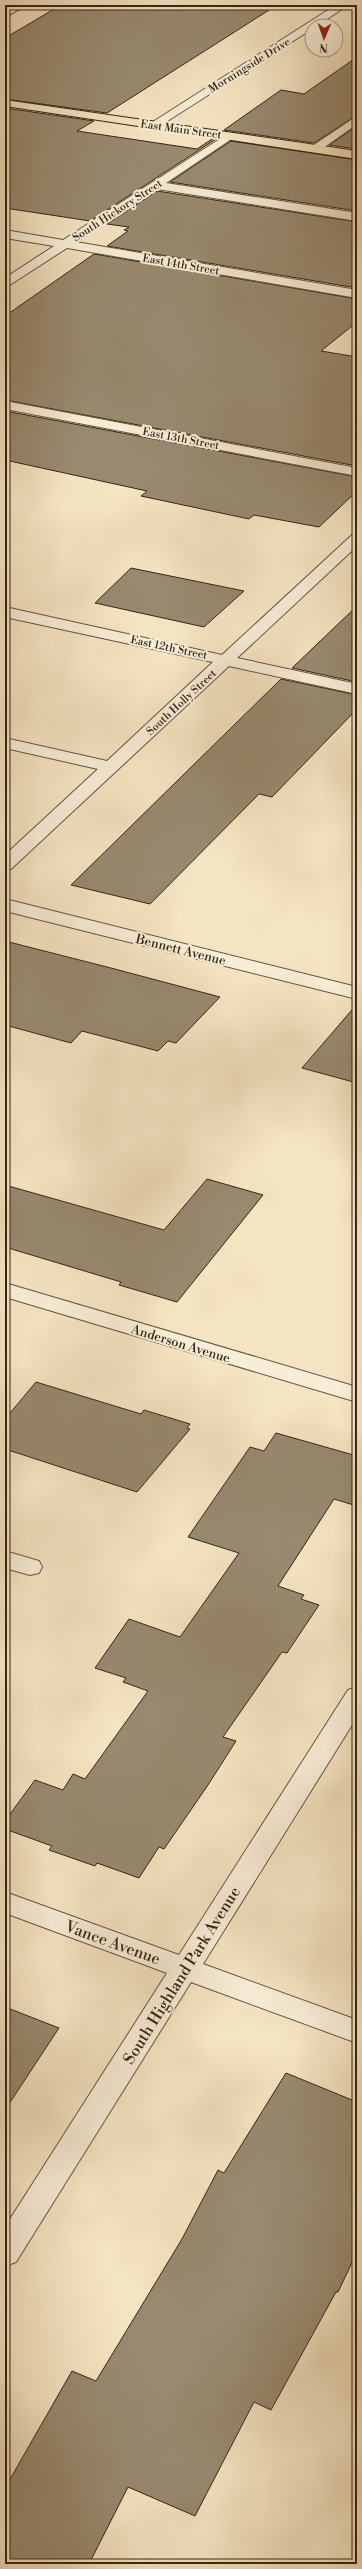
<svg xmlns="http://www.w3.org/2000/svg" width="362" height="2569" font-family="'Libre Bodoni',serif">
  <style>
    .building { fill: #98896f; stroke: #342616 }
    .lines { fill: none; stroke-linecap: round; stroke-linejoin: round }
    .minor-casing { stroke: #645641; stroke-width: 2 }
    .major-casing { stroke: #342616; stroke-width: 2 }
    .minor { fill: #f8edd7; fill-rule: evenodd }
    .major { fill: #f5e4c2; fill-rule: evenodd }
    .labels { text-anchor: middle; stroke-width: 4; stroke-linejoin: round; paint-order: stroke }
    .far-street-label { font-size: 11px; fill: #342616; stroke: #f8edd7 }
    .street-label { font-size: 13px; fill: #342616; stroke: #f8edd7 }
    .near-street-label { font-size: 16px; fill: #342616; stroke: #f8edd7 }
  </style>
  <rect width="100%" height="100%" fill="#f5e4c2"/>
  <filter id="stains"><feTurbulence type="fractalNoise" baseFrequency=".005" numOctaves="4"/><feColorMatrix values="0 0 0 0 .2 0 0 0 0 .09 0 0 0 0 .02 0 0 0 .5 -.17"/></filter>
  <radialGradient id="worn" r=".72"><stop offset=".6" stop-color="#630" stop-opacity="0"/><stop offset="1" stop-color="#630" stop-opacity=".3"/></radialGradient>
  <g class="building">
    <path d="M61 5H277L107 113 5 99V38Z"/>
    <path d="M357 57V115L314 143 224 130 281 90 304 94Z"/>
    <path d="M5 108 94 121 77 131 197 149 212 139H216L90 221 5 208Z"/>
    <path d="M357 126V149L329 145Z"/>
    <path d="M231 141 357 160V211L170 182Z"/>
    <path d="M157 191 357 222V288L107 246 128 231 124 230 129 227 107 224Z"/>
    <path d="M94 254 357 299V322L321 351 357 357V466L5 400V316Z"/>
    <path d="M5 411 357 477V491L319 527 254 515 249 519 141 496 147 491 5 460Z"/>
    <path d="M131 568 244 591 204 627 95 603Z"/>
    <path d="M357 606V682L292 668Z"/>
    <path d="M281 679 357 695V709L272 797 259 794 150 904 71 885Z"/>
    <path d="M5 941 111 968 220 997 176 1043 168 1041 158 1051 82 1031 71 1043 5 1025Z"/>
    <path d="M357 1004V1083L302 1068Z"/>
    <path d="M207 1179 263 1195 177 1302 119 1285 121 1282 5 1247V1185L164 1230Z"/>
    <path d="M36 1382 141 1414 144 1410 190 1424 187 1428 190 1429 137 1492 5 1449V1419Z"/>
    <path d="M276 1433 357 1456V1506L334 1499 278 1586 304 1595 301 1599 319 1605 287 1653 282 1652 223 1737 236 1741 208 1785 164 1849 159 1847 139 1878 97 1863 95 1866 49 1850 52 1846 5 1829V1821L35 1780 63 1790 73 1774 85 1779 148 1691 123 1682 126 1678 95 1668 129 1619 180 1637 239 1553 188 1537 250 1447 264 1451Z"/>
    <path d="M5 2007 59 2028 5 2110Z"/>
    <path d="M286 2073 357 2102V2252L338 2292H336L271 2410 254 2402 195 2516 128 2487 89 2564H5V2488L72 2371 96 2381 182 2239 218 2170 224 2173Z"/>
  </g>
  <g class="lines">
    <defs>
      <g id="minor">
        <path d="M14 5H27L5 17V10Z"/>
        <path d="M336 5H348L317 26H312V29L158 127 154 128 148 125Z"/>
        <path d="M357 116V124L319 151H311V147Z"/>
        <path d="M229 133 233 134V138L166 183 357 213V221L157 189 76 242 357 290V298L67 248 5 288V278L54 246 5 238V230L63 240Z"/>
        <path d="M5 401 357 468V476L5 409Z"/>
        <path d="M357 533V546L237 658 357 684V694L229 666 11 869 5 870V855L98 769 5 748V738L107 761 213 662 5 617V607L222 655 352 535Z"/>
        <path d="M5 899 357 987V999L5 911Z"/>
        <path d="M5 1283 357 1387V1402L5 1297Z"/>
        <path d="M5 1551 39 1561 42 1567 39 1573 30 1575 5 1568Z"/>
        <path d="M357 1687V1717L203 1964 357 2020V2043L191 1982 16 2262 5 2266V2227L167 1973 5 1913V1892L179 1955 348 1690Z"/>
      </g>
      <path id="major" d="M5 100 357 151V159L5 106Z"/>
    </defs>
    <use href="#minor" class="minor-casing"/>
    <use href="#major" class="major-casing"/>
    <use href="#minor" class="minor"/>
    <use href="#major" class="major"/>
  </g>
  <g class="labels">
    <g class="far-street-label">
      <text transform="translate(249 65) rotate(-32)" y="4">Morningside Drive</text>
      <text transform="translate(181 129) rotate(8)" y="4">East Main Street</text>
      <text transform="translate(117 210) rotate(-33)" y="4">South Hickory Street</text>
      <text transform="translate(181 264) rotate(10)" y="4">East 14th Street</text>
      <text transform="translate(181 438) rotate(11)" y="4">East 13th Street</text>
      <text transform="translate(169 647) rotate(12)" y="4">East 12th Street</text>
      <text transform="translate(181 702) rotate(-43)" y="4">South Holly Street</text>
    </g>
    <g class="street-label">
      <text transform="translate(181 949) rotate(14)" y="5">Bennett Avenue</text>
      <text transform="translate(181 1343) rotate(17)" y="5">Anderson Avenue</text>
    </g>
    <g class="near-street-label">
      <text transform="translate(113 1942) rotate(20)" y="6">Vance Avenue</text>
      <text transform="translate(181 1975) rotate(-58)" y="6">South Highland Park Avenue</text>
    </g>
  </g>
  <rect width="362" height="2569" fill="none" stroke="#f5e4c2" stroke-width="20"/>
  <rect x="6" y="6" width="350" height="2557" fill="none" stroke="#342616" stroke-width="2"/>
  <rect x="10" y="10" width="342" height="2549" fill="none" stroke="#342616"/>
  <g transform="translate(324 38) rotate(182)"><circle r="19" fill="#f8edd7" stroke="#aa9d8a"/>
  <path d="M0-3L7 15L0 10L-7 15Z" fill="#8f2418"/>
  <text y="-6" font-size="11" font-weight="bold" text-anchor="middle" fill="#342616">N</text>
  </g>
  <rect width="100%" height="100%" filter="url(#stains)"/>
  <rect width="100%" height="100%" fill="url(#worn)"/>
</svg>
